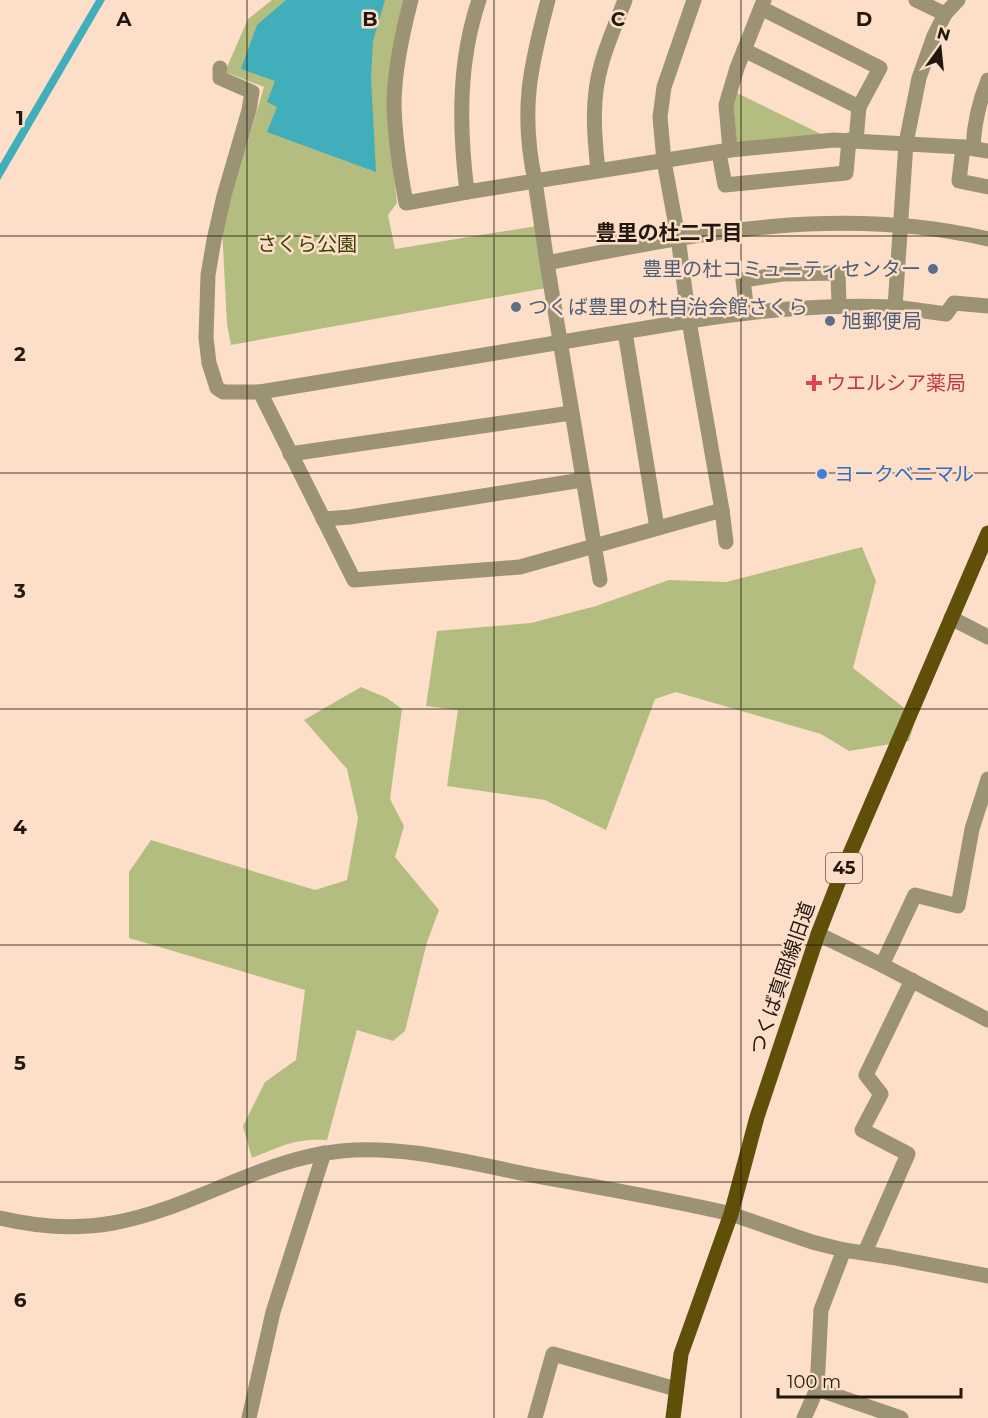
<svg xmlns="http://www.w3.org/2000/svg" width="988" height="1418" font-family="Montserrat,'Noto Sans JP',sans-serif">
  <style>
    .green { fill: #b4bd80 }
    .water { fill: #40aebb }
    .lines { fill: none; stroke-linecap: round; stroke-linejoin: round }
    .minor { stroke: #9c9374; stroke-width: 15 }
    .tertiary { stroke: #9c9374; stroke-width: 15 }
    .primary { stroke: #5f4f09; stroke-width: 15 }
    .grid { fill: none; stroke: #221810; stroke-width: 1.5; stroke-opacity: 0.55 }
    .service-dot { fill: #5c6f8a; stroke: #fddfc9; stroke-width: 2 }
    .health-dot { fill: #e0444e; stroke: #fddfc9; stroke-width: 2 }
    .shop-dot { fill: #3f7fe0; stroke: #fddfc9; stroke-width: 2 }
    .labels { text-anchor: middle; stroke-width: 5; stroke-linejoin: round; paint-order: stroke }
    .shield { fill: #fddfc9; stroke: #645448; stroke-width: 1.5 }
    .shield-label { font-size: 18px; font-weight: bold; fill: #221810 }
    .park-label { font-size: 20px; fill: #3c4106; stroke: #fddfc9 }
    .service-label { font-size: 20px; fill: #4e5e75; stroke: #fddfc9; text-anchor: start }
    .health-label { font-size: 20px; fill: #be3a42; stroke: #fddfc9; text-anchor: start }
    .shop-label { font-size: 20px; fill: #366cbe; stroke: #fddfc9; text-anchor: start }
    .street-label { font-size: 20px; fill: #221810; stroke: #fddfc9 }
    .neighbourhood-label { font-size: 21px; font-weight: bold; fill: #221810; stroke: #fddfc9 }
    .grid-label { font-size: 20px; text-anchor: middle; font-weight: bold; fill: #221810; stroke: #fddfc9; stroke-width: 5; stroke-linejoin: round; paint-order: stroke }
  </style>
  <rect width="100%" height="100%" fill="#fddfc9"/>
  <g class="green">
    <path d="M272 0H405L391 148 397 203 388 215 395 249 537 226 546 288 231 345 227 324 222 228 264 87 228 73 227 67 248 19Z"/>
    <path d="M737 93 823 135 742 145 734 139 732 111Z"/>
    <path d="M862 547 876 581 853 668 916 717 909 741 849 751 821 734 676 692 655 699 606 830 545 800 447 786 458 710 426 706 437 631 531 623 596 606 669 580 726 582Z"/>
    <path d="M361 687 387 698 402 709 390 799 404 826 395 857 439 910 427 942 405 1031 393 1041 357 1030 327 1140C296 1138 281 1146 252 1158L243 1126 265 1082 296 1060 305 990 129 938V872L151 840 315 890 347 880 358 818 347 769 304 720Z"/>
  </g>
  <g class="water">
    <path d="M96 0H105L0 180V164Z"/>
    <path d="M286 0H385L373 41 371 78 376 172 267 132 277 107 267 102 275 81 241 69 257 25Z"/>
  </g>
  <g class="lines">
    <g class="minor">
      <path d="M411 0C402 34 394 70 394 106 395 139 400 171 406 203L467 192"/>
      <path d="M479 0C458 62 459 127 467 192L535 181C520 111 530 67 548 0"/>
      <path d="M694 0 664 87 660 117 664 161 678 237 689 321 722 510 520 567 354 580 260 392 689 321C760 310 823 304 895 307L906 143 919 78 934 36 945 14 958 0"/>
      <path d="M916 0 945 14"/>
      <path d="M761 8 880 68 859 107"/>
      <path d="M744 50 859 107 856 140"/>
      <path d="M220 68V78L252 92 249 110 224 196 214 240 208 275 206 338 209 363 217 388 223 392H260"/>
      <path d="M963 147 959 181 988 187"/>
      <path d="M973 148C974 124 979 102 988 80"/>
      <path d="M730 150 726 105 737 68 764 0"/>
      <path d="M719 153 725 185 846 173 849 140"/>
      <path d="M598 170C594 134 591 98 602 62 608 41 617 21 625 0"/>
      <path d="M895 307 946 314 954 303 988 306"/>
      <path d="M747 312 743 280 783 274 838 273 839 305"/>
      <path d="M625 332 657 528"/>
      <path d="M290 454 571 413"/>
      <path d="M722 510 726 542"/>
      <path d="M323 519 350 517 582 480"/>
      <path d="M600 580 547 263 535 181 730 150 834 140 963 147 988 151"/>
      <path d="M951 618 988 637"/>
      <path d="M818 934 882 965 988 1020"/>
      <path d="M882 965 915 895 958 906 972 829 988 779"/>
      <path d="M731 1214 812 1242 844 1250 890 1257"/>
      <path d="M865 1252 908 1154 862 1130 881 1094 866 1075 912 980"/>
      <path d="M817 1389 901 1418"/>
      <path d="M535 1418 553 1354 676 1389"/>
      <path d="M804 1418 817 1389 821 1310 844 1250"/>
    </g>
    <g class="tertiary">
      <path d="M547 263C694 234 838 204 988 239"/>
      <path d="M0 1218C38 1227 74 1230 113 1223 192 1209 260 1159 341 1151 403 1145 466 1162 526 1174 594 1187 663 1198 731 1214"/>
      <path d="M890 1257 988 1276"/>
      <path d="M249 1418 273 1312 324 1153"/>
    </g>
    <path class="primary" d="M673 1418 681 1354 731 1214 757 1117 818 934 843 870 988 533"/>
  </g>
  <path class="grid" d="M247 0V1418M494 0V1418M741 0V1418M0 236H988M0 473H988M0 709H988M0 945H988M0 1182H988"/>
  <g class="service-dot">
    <circle cx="933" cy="269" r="6"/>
    <circle cx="516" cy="307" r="6"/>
    <circle cx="830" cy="321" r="6"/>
  </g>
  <path class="health-dot" d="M811 374h6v6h6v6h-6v6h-6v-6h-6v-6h6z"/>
  <circle class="shop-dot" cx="822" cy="474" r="6"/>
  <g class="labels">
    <rect class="shield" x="826" y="853" width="36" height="30" rx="4.5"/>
    <g class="shield-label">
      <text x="844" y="874">45</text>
    </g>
    <g class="park-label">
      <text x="307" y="251">さくら公園</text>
    </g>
    <g class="service-label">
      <text x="921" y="276" text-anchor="end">豊里の杜コミュニティセンター</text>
      <text x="528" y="314">つくば豊里の杜自治会館さくら</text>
      <text x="842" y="328">旭郵便局</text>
    </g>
    <g class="health-label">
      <text x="826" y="390">ウエルシア薬局</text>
    </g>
    <g class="shop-label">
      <text x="834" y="481">ヨークベニマル</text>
    </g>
    <g class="street-label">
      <text transform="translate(782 978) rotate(-71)" y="7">つくば真岡線旧道</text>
    </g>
    <g class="neighbourhood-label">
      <text x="669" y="240">豊里の杜二丁目</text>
    </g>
  </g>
  <g class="grid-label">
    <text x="124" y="26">A</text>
    <text x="370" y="26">B</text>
    <text x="618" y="26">C</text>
    <text x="864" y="26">D</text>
    <text x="20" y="125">1</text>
    <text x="20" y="361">2</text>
    <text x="20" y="598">3</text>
    <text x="20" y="834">4</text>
    <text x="20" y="1070">5</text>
    <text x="20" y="1307">6</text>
  </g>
  <g transform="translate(940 48) rotate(15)" stroke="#fddfc9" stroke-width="4.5" paint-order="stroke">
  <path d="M0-4.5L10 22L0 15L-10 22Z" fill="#221810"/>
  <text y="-9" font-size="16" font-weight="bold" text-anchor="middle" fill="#221810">N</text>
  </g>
  <path d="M778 1388v9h183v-9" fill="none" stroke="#221810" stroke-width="3"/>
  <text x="787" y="1388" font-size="18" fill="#221810" stroke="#fddfc9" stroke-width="4.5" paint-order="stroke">100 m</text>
</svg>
